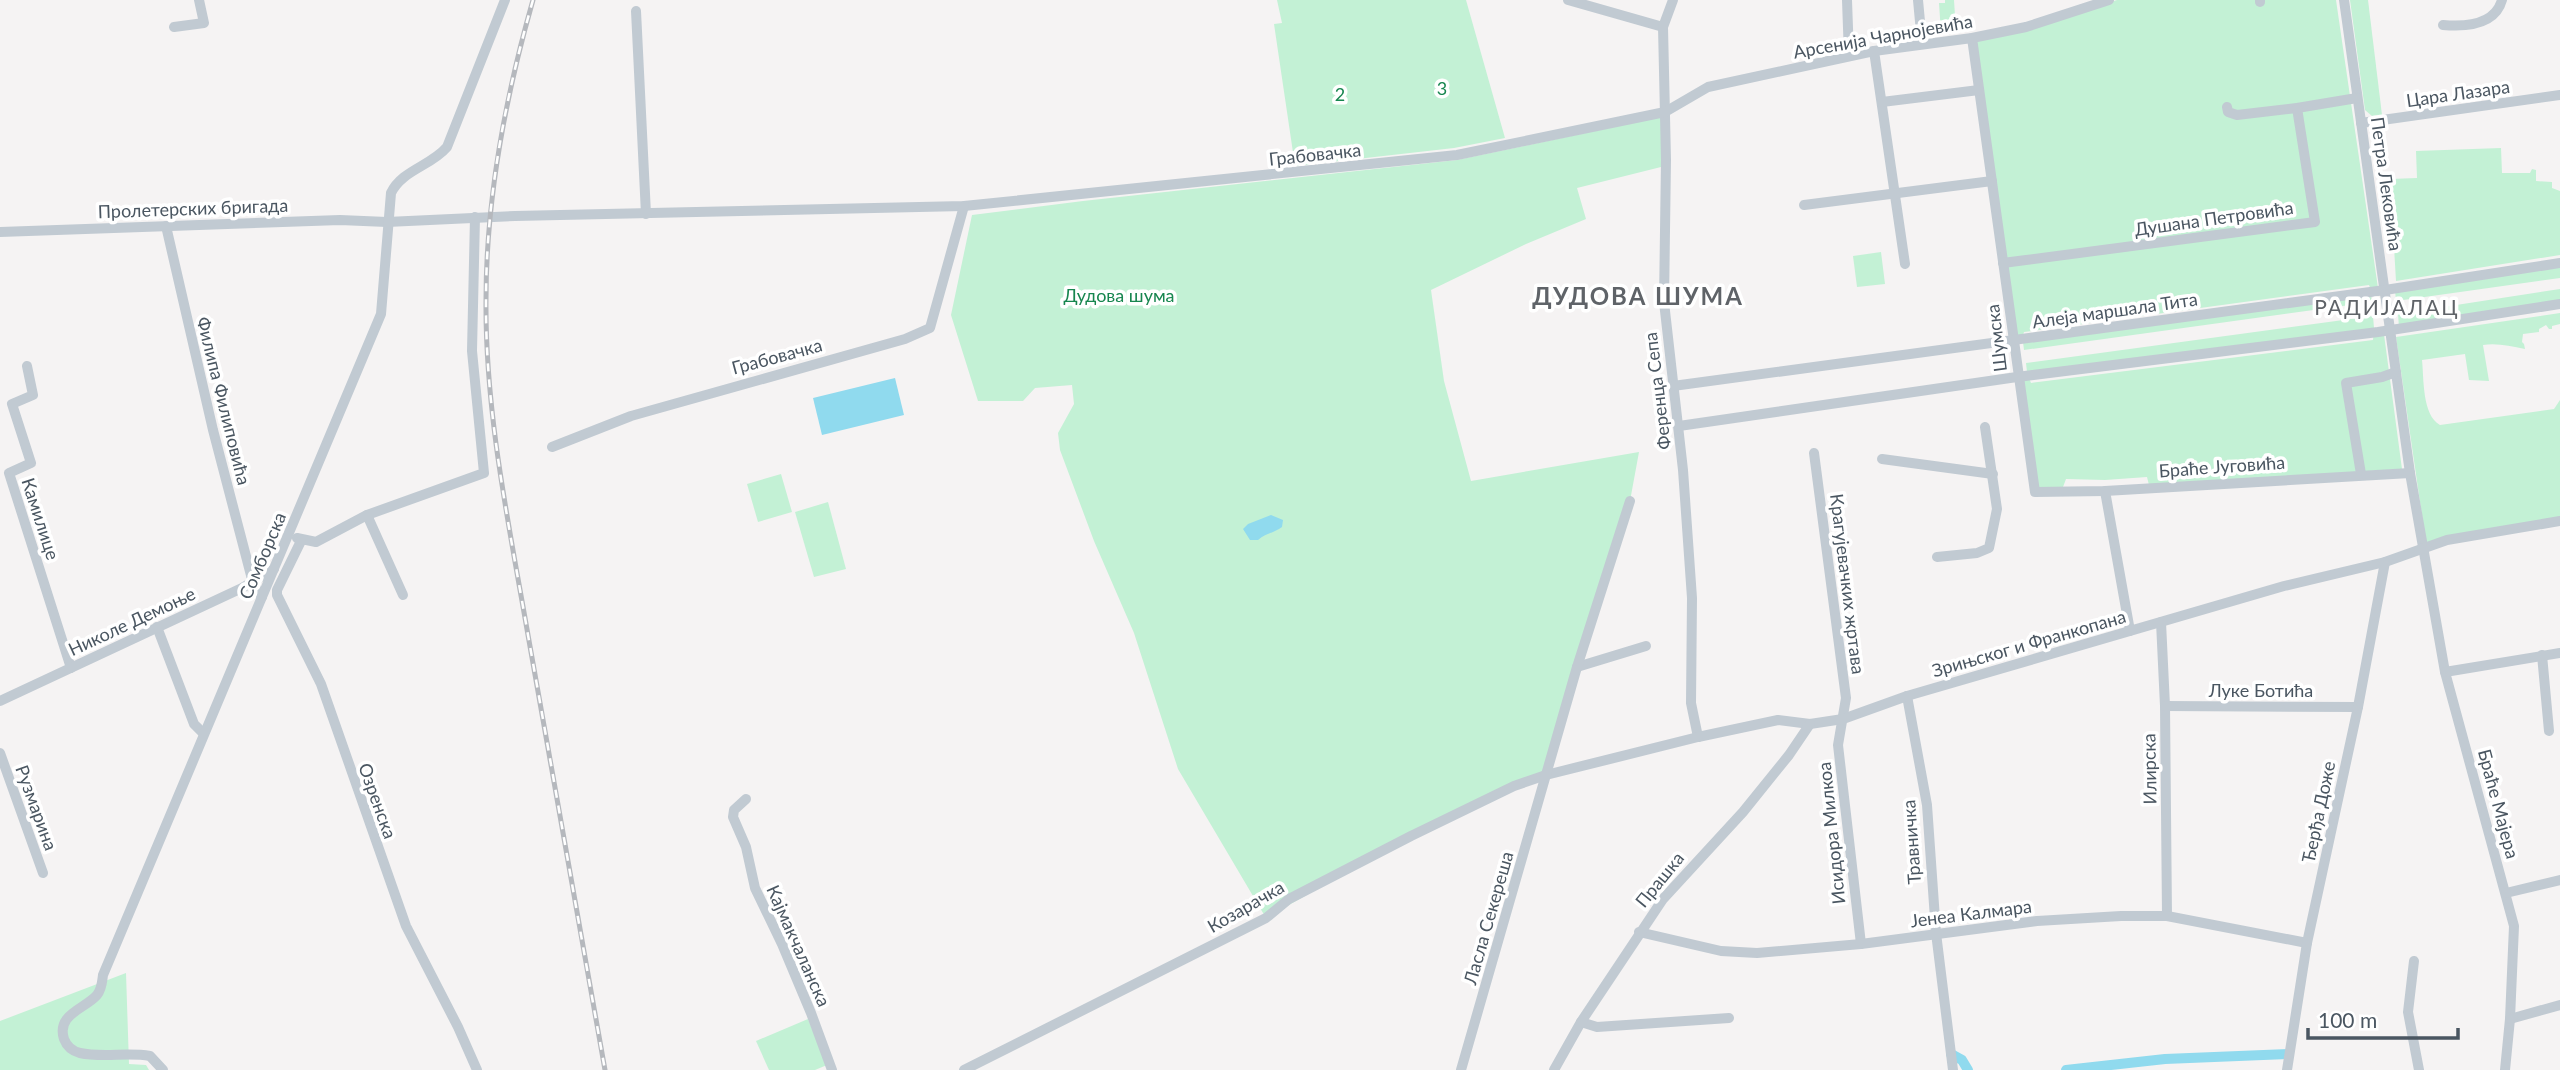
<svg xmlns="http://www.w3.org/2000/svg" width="2560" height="1070" font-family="Lato,sans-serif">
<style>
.green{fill:#c3f1d5}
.water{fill:#90daee}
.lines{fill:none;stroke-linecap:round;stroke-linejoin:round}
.canal{stroke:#90daee;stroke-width:10}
.minor{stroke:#c1cad2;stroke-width:10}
.rail-casing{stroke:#b5b8bd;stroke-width:5}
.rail{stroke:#fff;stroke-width:2.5;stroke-dasharray:8;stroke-linecap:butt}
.labels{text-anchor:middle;stroke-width:7;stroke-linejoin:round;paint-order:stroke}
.street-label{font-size:18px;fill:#4a5661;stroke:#fff}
.park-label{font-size:18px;fill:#17864f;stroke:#fff}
.quarter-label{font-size:21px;letter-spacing:2px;fill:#5f6368;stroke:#fff}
.district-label{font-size:24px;font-weight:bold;letter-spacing:2px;fill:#5f6368;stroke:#fff}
</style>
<rect width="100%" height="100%" fill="#f5f3f3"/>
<g class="green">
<polygon points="1277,0 1466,0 1505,138 1454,148 1295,166 1274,24 1282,23"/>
<polygon points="1945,0 1954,0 1955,16 1952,17 1953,31 1941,33 1939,3 1945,3"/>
<polygon points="2117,0 2336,0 2378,288 2371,290 2369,285 2024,332 2022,338 2017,338 1975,40 2026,29"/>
<polygon points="2350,0 2368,0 2382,115 2372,116 2365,110"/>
<polygon points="1661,117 1665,166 1577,188 1586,219 1526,244 1431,290 1444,381 1471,481 1639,452 1630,501 1546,775 1411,836 1266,918 1178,769 1134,633 1094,541 1060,450 1058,433 1074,404 1072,385 1035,388 1023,401 978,401 951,315 972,215 1083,201 1457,160"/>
<polygon points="2501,148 2502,173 2530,173 2532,169 2536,170 2536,181 2552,182 2552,188 2560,191 2560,255 2396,281 2390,179 2417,178 2416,151"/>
<polygon points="1881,252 1885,284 1857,287 1853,256"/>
<polygon points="2560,267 2560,278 2396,301 2395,290"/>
<polygon points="2560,289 2560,300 2399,327 2398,314"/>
<polygon points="2371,294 2372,302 2024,350 2023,342"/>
<path d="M2560 313V324L2552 326V329H2549L2546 325 2539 329V332L2523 334 2522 342 2524 344 2525 349C2510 346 2497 343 2483 345L2489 381 2469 380 2465 354 2422 360C2424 379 2422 415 2440 425L2554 409 2560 400V517L2426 543 2396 337Z"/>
<polygon points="2373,316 2374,328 2383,327 2402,469 2149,485 2147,477 2105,480 2066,479 2063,487 2037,489 2021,379 2029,378 2031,383 2373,340 2374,329 2027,372 2026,363"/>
<polygon points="781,474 792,512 758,522 747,484"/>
<polygon points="828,502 846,569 814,577 795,512"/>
<polygon points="126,973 129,1064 146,1065 149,1070 0,1070 0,1021"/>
<polygon points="808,1019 827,1065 815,1070 769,1070 756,1041"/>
</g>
<g class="water">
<polygon points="895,378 904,415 822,435 813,398"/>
<path d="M1271 515 1283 520 1282 527C1274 533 1266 533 1258 540H1250L1243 529 1248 524Z"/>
</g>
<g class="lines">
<g class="canal">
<polyline points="1951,1054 1962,1060 1968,1070"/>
<polyline points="2066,1070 2165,1059 2289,1054"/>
</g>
<g class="minor">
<polyline points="1568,0 1663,27"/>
<polyline points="1673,0 1663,27 1666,160 1664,302 1683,470 1692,598 1691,703 1698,737"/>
<polyline points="1847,0 1849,56"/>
<polyline points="1918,0 1922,43"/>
<polyline points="2260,0 2260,2"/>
<polyline points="2344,0 2410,473 2445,672 2514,926 2510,1019 2505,1070"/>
<polyline points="636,11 646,214"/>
<path d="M2443 25C2466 27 2495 25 2502 0"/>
<polyline points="174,27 204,23 199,0"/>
<polyline points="1972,38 2035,492 2105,491 2410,473"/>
<polyline points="1874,51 1905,264"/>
<polyline points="1882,102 1979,90"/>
<polyline points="2227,107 2228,112 2237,115 2297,108 2357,98"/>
<polyline points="2361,123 2560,95"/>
<polyline points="1804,205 1992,181"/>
<polyline points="166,226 213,430 253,583 262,597"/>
<polyline points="0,232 340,220 387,222 515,216 964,206 1457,155 1665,112 1708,87 1874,51 1972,38 2026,27 2109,0"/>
<polyline points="2003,263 2315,222 2297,108"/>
<polyline points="27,366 33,395 12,404 31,463 9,473 71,668"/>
<polyline points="1673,386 2385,290 2560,263"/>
<polyline points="1679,426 2017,377 2378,332 2560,304"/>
<polyline points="552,447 631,416 905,339 930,328 964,206"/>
<polyline points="1814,453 1846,698 1838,745 1861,944"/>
<polyline points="1882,459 1993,474"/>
<polyline points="2361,474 2346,383 2382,377 2396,372"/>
<polyline points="2105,491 2130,631"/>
<polyline points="367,515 403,595"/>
<polyline points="297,538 316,542 367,515 484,473 472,351 475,217"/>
<polyline points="301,541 277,590 277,595 321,684 406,926 458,1027 477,1070"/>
<polyline points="1937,557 1977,553 1989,548 1997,509 1985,427"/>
<polyline points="2161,622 2165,706 2167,916"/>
<polyline points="157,627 194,724 203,733"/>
<polyline points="2542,655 2549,731"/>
<polyline points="1577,667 1646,646"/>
<polyline points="2445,672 2560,653"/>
<polyline points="1907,696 1927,805 1936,933 1953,1070"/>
<polyline points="0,701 242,588 274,569"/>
<polyline points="2165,706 2358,707"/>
<polyline points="0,753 43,873"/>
<polyline points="746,799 734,810 733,817 746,847 755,888 782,944 811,1013 832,1070"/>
<polyline points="2506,893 2560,880"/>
<polyline points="1639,932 1721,951 1757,953 1861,944 2037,921 2121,916 2167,916 2307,943"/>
<polyline points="2414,961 2408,1012 2419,1070"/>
<polyline points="2510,1019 2560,1005"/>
<polyline points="1581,1022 1597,1027 1729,1018"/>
<path d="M163 1070 150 1056C127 1052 102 1058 80 1053 72 1051 67 1047 64 1039 56 1014 85 1009 97 995 102 989 102 982 103 975L381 314 391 193C402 170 431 166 447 147L505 0"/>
<polyline points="964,1070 1266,918 1289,899 1411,836 1514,786 1546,775 1698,737 1778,720 1810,724 1843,719 1907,696 2284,586 2385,562 2447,540 2560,521"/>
<polyline points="1461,1070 1577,667 1630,501"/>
<polyline points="1554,1070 1581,1022 1663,899 1743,812 1789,755 1810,724"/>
<polyline points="2287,1070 2307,943 2358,707 2385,562"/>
</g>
<defs>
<path id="rail" d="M533 0C505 98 486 198 486 300 485 413 509 525 528 635 554 780 579 925 605 1070"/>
</defs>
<use href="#rail" class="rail-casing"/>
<use href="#rail" class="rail"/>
</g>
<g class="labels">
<g class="street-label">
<text transform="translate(1883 37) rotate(-10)" y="6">Арсенија Чарнојевића</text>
<text transform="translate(2458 94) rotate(-8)" y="6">Цара Лазара</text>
<text transform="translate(1315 155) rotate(-6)" y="6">Грабовачка</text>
<text transform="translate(2386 184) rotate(82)" y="6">Петра Лековића</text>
<text transform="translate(193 209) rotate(-2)" y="6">Пролетерских бригада</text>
<text transform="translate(2214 219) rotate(-8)" y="6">Душана Петровића</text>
<text transform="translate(2115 311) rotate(-8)" y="6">Алеја маршала Тита</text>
<text transform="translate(1997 338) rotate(-97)" y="6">Шумска</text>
<text transform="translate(777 357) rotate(-15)" y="6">Грабовачка</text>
<text transform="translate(1658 391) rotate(-97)" y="6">Ференца Сепа</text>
<text transform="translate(223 401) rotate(76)" y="6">Филипа Филиповића</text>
<text transform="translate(2222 467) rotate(-4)" y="6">Браће Југовића</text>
<text transform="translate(40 519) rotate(72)" y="6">Камилице</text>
<text transform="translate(263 556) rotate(-67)" y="6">Сомборска</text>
<text transform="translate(1847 584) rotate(83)" y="6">Крагујевачких жртава</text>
<text transform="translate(132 622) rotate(-25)" y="6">Николе Демоње</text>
<text transform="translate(2029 644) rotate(-16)" y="6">Зрињског и Франкопана</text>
<text x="2261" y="697">Луке Ботића</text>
<text transform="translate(2150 769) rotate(-91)" y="6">Илирска</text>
<text transform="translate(377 801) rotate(70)" y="6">Озренска</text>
<text transform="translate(2498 804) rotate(75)" y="6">Браће Мајера</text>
<text transform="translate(36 808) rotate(70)" y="6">Рузмарина</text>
<text transform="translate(2319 812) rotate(-78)" y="6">Ђерђа Доже</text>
<text transform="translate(1832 833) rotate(-96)" y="6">Исидора Милкоа</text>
<text transform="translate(1912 842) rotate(-94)" y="6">Травничка</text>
<text transform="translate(1660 880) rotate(-51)" y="6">Прашка</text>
<text transform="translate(1246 907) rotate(-30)" y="6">Козарачка</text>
<text transform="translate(1971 914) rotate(-7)" y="6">Јенеа Калмара</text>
<text transform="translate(1489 918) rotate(-74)" y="6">Ласла Секереша</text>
<text transform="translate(798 946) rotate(66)" y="6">Кајмакчаланска</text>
</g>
<g class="park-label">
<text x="1442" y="95">3</text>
<text x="1340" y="101">2</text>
<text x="1119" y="302">Дудова шума</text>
</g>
<g class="quarter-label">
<text x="2387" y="315">РАДИЈАЛАЦ</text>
</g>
<g class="district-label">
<text x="1638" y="305">ДУДОВА ШУМА</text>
</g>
</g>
<path d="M2308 1028v10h150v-10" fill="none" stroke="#4a5661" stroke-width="3.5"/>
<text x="2318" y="1028" font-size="21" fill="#4a5661" stroke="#ffffff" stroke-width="5" paint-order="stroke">100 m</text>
</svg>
